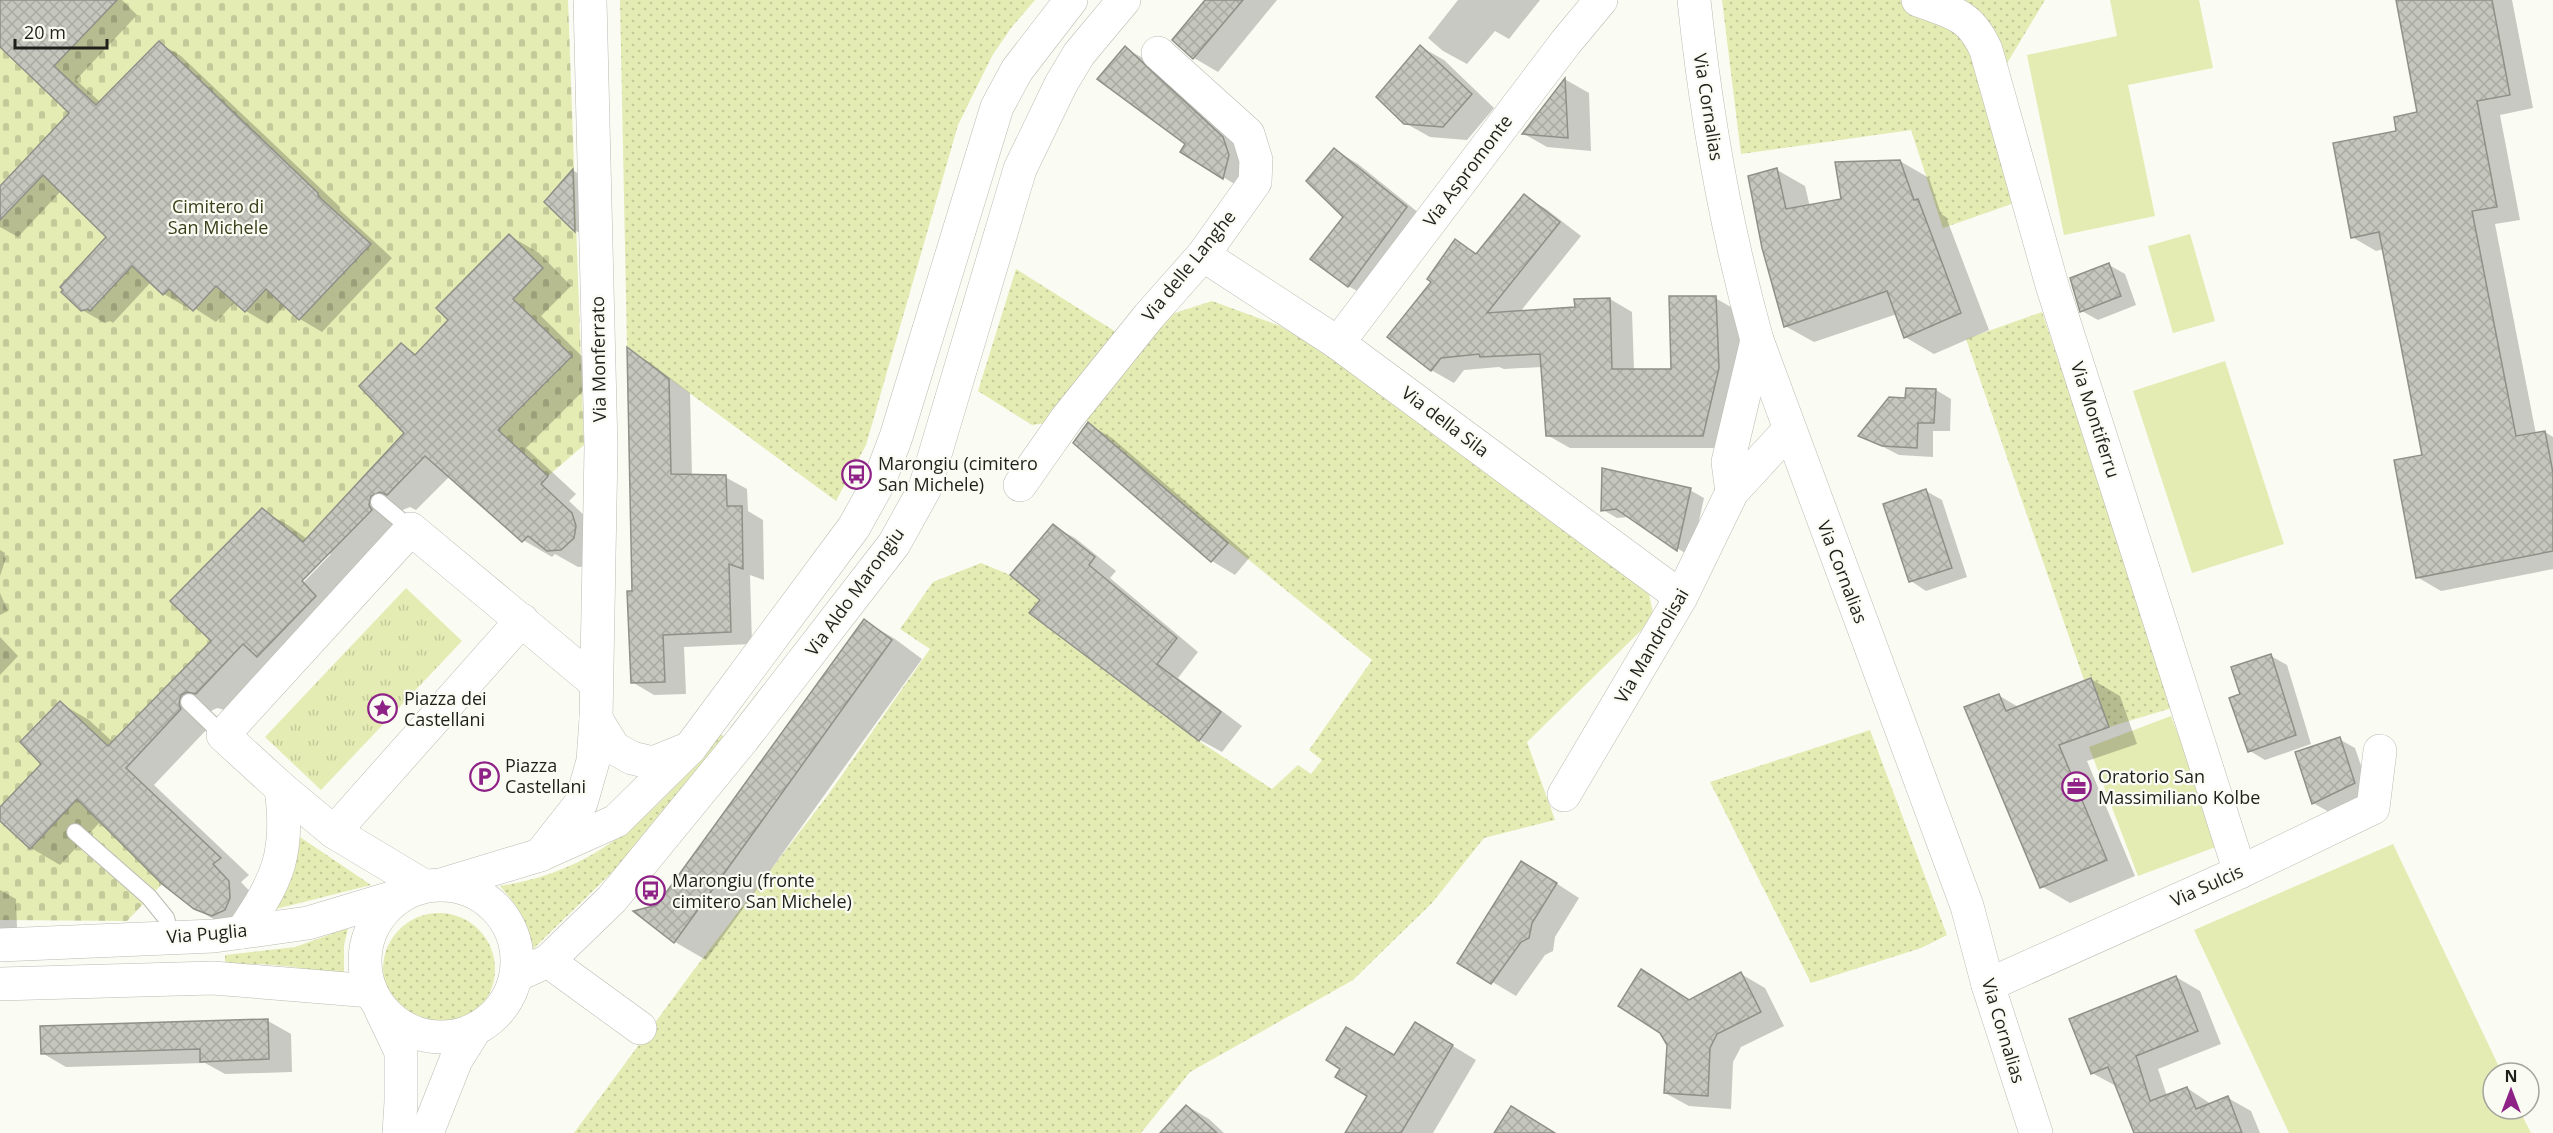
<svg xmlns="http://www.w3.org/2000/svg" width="2553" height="1133" font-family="'Open Sans',sans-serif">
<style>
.grass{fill:url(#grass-dots)}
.cemetery{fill:url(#cemetery-stones)}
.park{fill:url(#park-tufts)}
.garden{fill:#e4ebb3}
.shadow{fill:#0003;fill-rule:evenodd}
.building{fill:url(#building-cross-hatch);stroke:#8f9088;stroke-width:1.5}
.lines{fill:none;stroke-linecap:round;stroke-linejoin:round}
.lane-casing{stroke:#babbb3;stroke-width:18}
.street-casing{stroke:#babbb3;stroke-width:34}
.secondary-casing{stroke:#babbb3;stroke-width:34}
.lane{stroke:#fff;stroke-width:16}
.street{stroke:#fff;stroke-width:33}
.secondary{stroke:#fff;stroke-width:33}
.labels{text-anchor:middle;stroke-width:4.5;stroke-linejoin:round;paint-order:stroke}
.street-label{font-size:18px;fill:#1f201c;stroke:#fafcf3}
.park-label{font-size:18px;fill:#3a3e19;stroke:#fafcf3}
.poi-label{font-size:18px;fill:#1f201c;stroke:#fafcf3;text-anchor:start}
</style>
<defs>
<pattern id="grass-dots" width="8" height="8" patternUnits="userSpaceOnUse" patternTransform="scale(1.5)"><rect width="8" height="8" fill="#e4ebb3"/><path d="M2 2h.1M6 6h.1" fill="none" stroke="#c3c999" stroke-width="1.8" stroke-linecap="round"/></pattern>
<pattern id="cemetery-stones" width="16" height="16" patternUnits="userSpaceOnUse" patternTransform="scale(1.5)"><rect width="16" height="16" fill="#e4ebb3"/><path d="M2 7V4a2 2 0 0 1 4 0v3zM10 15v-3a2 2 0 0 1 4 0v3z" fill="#c3c999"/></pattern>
<pattern id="park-tufts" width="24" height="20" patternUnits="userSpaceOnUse" patternTransform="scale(1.5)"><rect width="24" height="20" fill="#e4ebb3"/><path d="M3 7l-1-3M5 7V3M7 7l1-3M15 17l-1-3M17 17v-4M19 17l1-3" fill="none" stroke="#c3c999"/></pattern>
<pattern id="building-cross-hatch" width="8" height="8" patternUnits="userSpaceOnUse" patternTransform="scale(1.5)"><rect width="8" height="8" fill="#c5c7be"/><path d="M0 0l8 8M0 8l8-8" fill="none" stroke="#a9aba3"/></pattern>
</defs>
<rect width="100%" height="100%" fill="#fafcf3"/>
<g class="grass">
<polygon points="620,0 1035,0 1011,28 992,56 958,125 866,445 836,501 627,347"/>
<polygon points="1722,0 2045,0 2006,65 2020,201 1943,228 1911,130 1741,154"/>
<polygon points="1016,269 1116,332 1212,301 1280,326 1342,364 1625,568 1649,594 1654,618 1527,742 1555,820 1484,838 1432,903 1353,980 1190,1072 1141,1133 574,1133 693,971 828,795 930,649 900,629 933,582 981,563 1010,575 1040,600 1030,614 1199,741 1272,789 1298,765 1311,774 1322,760 1309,750 1372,660 1228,543 1083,418 1032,425 978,391"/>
<polygon points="2042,312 2175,707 2109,727 2091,678 2084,680 1966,339"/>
<polygon points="1870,730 1947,935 1921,948 1811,983 1710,782"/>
<path d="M720 734 729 740 634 851 530 952C530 923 518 907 500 886 601 871 658 810 720 734Z"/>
<polygon points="297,835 371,885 276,909 293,872"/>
<circle cx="439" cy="969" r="56"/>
<polygon points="348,928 344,945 344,981 295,967 260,964 225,965 225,955 295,947"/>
</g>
<polygon class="cemetery" points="0,0 568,0 584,445 548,476 400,344 359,386 404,433 303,542 262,508 171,601 211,641 108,746 60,702 20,742 162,884 127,921 0,920"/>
<polygon class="park" points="406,588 462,641 321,790 265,737"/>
<g class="garden">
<polygon points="2110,0 2199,0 2213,68 2128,85 2155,216 2064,235 2027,55 2117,36"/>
<polygon points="2190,234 2215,321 2173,333 2148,246"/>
<polygon points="2225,361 2284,544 2192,573 2133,391"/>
<polygon points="2171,716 2221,845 2138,876 2089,747"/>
<polygon points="2393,844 2502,1073 2493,1073 2493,1109 2519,1109 2531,1133 2289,1133 2194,930"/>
</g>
<g class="shadow">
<polygon points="0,0 122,0 137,15 76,80 100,102 159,43 181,56 340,207 340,210 392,258 322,332 300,319 285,305 268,324 246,311 235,302 216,322 188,304 186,307 164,294 151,282 113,323 110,321 105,323 82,310 109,237 61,191 18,237 0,227 0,188 71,113 0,45"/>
<polygon points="1206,0 1277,0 1218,72 1194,58 1174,40"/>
<polygon points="1458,0 1540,0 1509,39 1495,31 1467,64 1443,51 1428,38"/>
<polygon points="2397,0 2512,0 2533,108 2500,115 2520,220 2495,224 2536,434 2545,432 2553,437 2553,569 2441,591 2417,577 2424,456 2384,249 2376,251 2352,237 2398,132 2419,113"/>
<polygon points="1421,47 1444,60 1494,108 1467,140 1430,137 1405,123"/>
<polygon points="1125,48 1148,61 1246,152 1246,191 1182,152 1187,143"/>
<polygon points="1566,80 1589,93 1591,151 1547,147 1524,134"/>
<polygon points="1335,150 1358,164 1430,222 1372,299 1348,286 1345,217"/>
<polygon points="1900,161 1929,178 1941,214 1946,217 1989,330 1934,354 1905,337 1897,314 1814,342 1785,326 1777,170 1805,186 1810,207 1843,201"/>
<polygon points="574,171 589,180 590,239 576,231 547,202"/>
<polygon points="1524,196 1546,209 1581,236 1520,312 1576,309 1610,299 1632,312 1634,370 1673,370 1715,298 1738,311 1741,381 1725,448 1570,448 1547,435 1542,367 1504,369 1499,367 1464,370 1454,383 1431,370 1433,282 1455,241 1478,254"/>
<path d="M510 236 539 253 571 286 541 316 600 374 526 448 576 494 569 501 601 531 590 566 578 567 555 554 552 557 523 540 450 476 416 510 410 507 400 511V527L225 710 217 708 211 711 207 717 210 726 154 785 249 875 241 882 257 899 224 925 194 908 101 821 60 865 31 848 0 819V810L43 764 60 703 89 720 114 743 213 641 262 510 291 527 307 539 407 433 401 345 417 355 451 320ZM327 554H331L298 588 296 586Z"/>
<polygon points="2109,265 2125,274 2136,305 2098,320 2082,311"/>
<polygon points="628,350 649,362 690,393 692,476 725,477 747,489 748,511 763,520 764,580 750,575 752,644 684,647 686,694 654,695 632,682 633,592"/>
<polygon points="1936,390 1951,399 1950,431 1933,431 1933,457 1899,455 1860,435 1907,399"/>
<polygon points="1088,424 1112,438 1250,557 1235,575 1212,561"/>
<polygon points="1690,490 1704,498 1691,557 1629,517 1617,518 1603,510"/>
<polygon points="1926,491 1942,500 1967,577 1926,591 1911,581"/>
<polygon points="1053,526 1075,538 1116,571 1110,578 1198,652 1178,678 1242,726 1222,752 1200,740 1032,613 1042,599"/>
<polygon points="0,550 5,553 4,557 6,558 0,576"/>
<polygon points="0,593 8,611 0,615"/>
<polygon points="865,621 895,639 922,659 706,960 675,942 636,912 658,907"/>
<polygon points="0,637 18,656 0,675"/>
<polygon points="2271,656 2287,665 2311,744 2265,760 2250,751 2242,695"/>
<polygon points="2091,679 2120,696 2137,744 2087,761 2135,876 2070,903 2041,886 1998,695 2020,708"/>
<polygon points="2339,739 2355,748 2370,792 2329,812 2313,803"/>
<polygon points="1545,876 1579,898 1555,937 1553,951 1545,955 1516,996 1459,962"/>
<polygon points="0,890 16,899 17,928 0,929"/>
<polygon points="1741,974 1765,988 1784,1026 1741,1047 1733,1062 1731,1109 1689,1106 1665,1093 1669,1045 1690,1001"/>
<polygon points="2176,977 2200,991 2221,1044 2158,1069 2167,1096 2187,1088 2211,1104 2228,1098 2251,1111 2260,1133 2135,1133 2116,1086 2092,1073"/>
<polygon points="268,1021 291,1034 292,1072 225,1074 205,1063 66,1067 42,1053"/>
<polygon points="1438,1037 1476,1060 1433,1133 1351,1133"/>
<polygon points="1187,1106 1209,1119 1224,1133 1162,1133"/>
</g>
<g class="building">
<polygon points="0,0 117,0 54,66 96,105 159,41 318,193 318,196 371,244 299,320 266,289 245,312 216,286 193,311 169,289 163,295 132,266 90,311 88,309 81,311 61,292 63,290 60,287 106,237 43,175 0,220 0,186 69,113 0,47"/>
<polygon points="1205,0 1243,0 1193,59 1172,40"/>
<polygon points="2396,0 2492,0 2510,95 2477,101 2497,207 2472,211 2516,436 2545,431 2553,473 2553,551 2416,578 2394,460 2422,455 2379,232 2351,238 2333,143 2396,131 2394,117 2417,112"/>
<polygon points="1420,45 1472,94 1443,127 1404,124 1376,97"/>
<polygon points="1125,46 1223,137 1229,155 1223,179 1180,152 1185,144 1097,79"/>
<polygon points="1565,78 1568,138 1522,134"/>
<polygon points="1334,148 1407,207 1348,287 1310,259 1343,217 1306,181"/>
<polygon points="1900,160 1914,200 1918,199 1961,313 1904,338 1887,291 1784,327 1762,248 1748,176 1777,168 1786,209 1841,199 1835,162"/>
<polygon points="573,169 575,232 544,202"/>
<polygon points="1524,194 1560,222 1487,313 1575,307 1574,299 1610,298 1612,369 1671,369 1669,296 1716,296 1719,368 1703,436 1546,436 1540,354 1480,357 1479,354 1441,358 1431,371 1387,337 1431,282 1427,279 1455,239 1476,254"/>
<polygon points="509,234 543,268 513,299 572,356 498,430 548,476 541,484 572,513 576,526 574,538 561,550 547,551 528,536 522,542 425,456 387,495 380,492 371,496 369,505 372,510 302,581 316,596 257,657 243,644 196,694 187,692 181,695 179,704 181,709 126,768 221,858 213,864 229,881 230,898 225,910 212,916 194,909 162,884 77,799 30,849 0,821 0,807 41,764 20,742 60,701 108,746 211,641 170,601 262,508 303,542 404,433 359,386 401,343 415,355 448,320 436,308"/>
<polygon points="2109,263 2121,296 2080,312 2070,278"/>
<polygon points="627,347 669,379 671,474 726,475 727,506 742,506 743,569 729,564 731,632 663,635 665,682 631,683 627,591 632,591"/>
<polygon points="1906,388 1936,389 1934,423 1918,423 1917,448 1882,446 1858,436 1889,397 1905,398"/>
<polygon points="1088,422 1228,543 1211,562 1073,443"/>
<polygon points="1602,468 1691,488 1677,551 1616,509 1601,511"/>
<polygon points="1926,489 1952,568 1909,582 1883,504"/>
<polygon points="1053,524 1095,557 1089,565 1177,638 1157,664 1221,712 1199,741 1029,613 1040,600 1010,575"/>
<polygon points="864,619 892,640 674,943 633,911 657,905"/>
<polygon points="2271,654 2296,735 2248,752 2229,698 2240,694 2231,667"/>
<polygon points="2091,678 2109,727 2059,745 2107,860 2040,888 1964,707 1999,694 2006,711"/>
<polygon points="2340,737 2355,783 2312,804 2295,752"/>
<polygon points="1521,861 1557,883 1532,923 1529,938 1521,942 1491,984 1457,963"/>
<polygon points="1641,969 1689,1000 1741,972 1761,1012 1717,1034 1710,1048 1708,1096 1664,1093 1667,1045 1660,1033 1618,1006"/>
<polygon points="2176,976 2198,1031 2136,1056 2150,1101 2187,1087 2196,1109 2228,1096 2242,1133 2134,1133 2108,1067 2091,1074 2069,1019"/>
<polygon points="268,1019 269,1059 200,1062 200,1049 41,1054 40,1026"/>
<polygon points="1415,1022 1453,1045 1401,1133 1345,1133 1367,1096 1335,1077 1340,1069 1326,1060 1346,1027 1394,1055"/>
<polygon points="1186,1105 1217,1133 1160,1133"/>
<polygon points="1511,1106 1555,1133 1494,1133"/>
</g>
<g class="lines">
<defs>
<g id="lane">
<polyline points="379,502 411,529"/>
<polyline points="189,702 223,735"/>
<polyline points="75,832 149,897 166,918 172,938"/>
</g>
<g id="street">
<path d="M1694 0C1706 115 1726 229 1757 340L1967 906 1988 985 2036 1133"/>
<path d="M1918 0C1953 13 1970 14 1986 50L2052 285 2240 872"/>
<polyline points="1203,255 1338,343 1681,597"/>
<polyline points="1338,343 1566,42 1601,0"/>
<polyline points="1020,485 1067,418 1149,316 1203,255 1255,182 1256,160 1248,134 1158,53"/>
<polyline points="1732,492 1728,462 1757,340"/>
<polyline points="596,719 614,748 632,758 653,763 690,748"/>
<polyline points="1564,795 1681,597 1732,492 1789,430"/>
<polyline points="334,832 522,620"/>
<polyline points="540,855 581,803 593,761 596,719 601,448 590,0"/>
<polyline points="424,886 334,832 281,788 223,735 411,529 596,683"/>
<path d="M242 932C278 879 290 854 281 788"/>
<polyline points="548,961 640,1028"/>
<polyline points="1988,985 2240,872 2373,808 2380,751"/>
</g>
<g id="secondary">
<polyline points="444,884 540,855 616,821 690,748 854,527 879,482 896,437 997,107 1017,70 1071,0"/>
<circle cx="441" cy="961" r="76"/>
<polyline points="0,945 214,936 308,923 401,895"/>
<polyline points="517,975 548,961 612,899 743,739 894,544 925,488 1020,169 1061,84 1079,54 1124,0"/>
<polyline points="0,984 213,978 371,991"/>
<polyline points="381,1010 401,1052 401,1102 399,1133"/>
<polyline points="427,1133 456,1060 474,1031"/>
</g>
</defs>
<use href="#lane" class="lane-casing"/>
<use href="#street" class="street-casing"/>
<use href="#secondary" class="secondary-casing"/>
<use href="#lane" class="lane"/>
<use href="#street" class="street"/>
<use href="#secondary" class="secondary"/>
</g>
<defs>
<symbol id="bus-ring" viewBox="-11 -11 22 22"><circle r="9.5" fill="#fafcf3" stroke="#8e2286" stroke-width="1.5"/><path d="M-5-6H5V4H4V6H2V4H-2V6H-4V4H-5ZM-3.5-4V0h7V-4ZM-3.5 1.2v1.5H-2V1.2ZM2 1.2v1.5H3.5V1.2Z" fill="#8e2286"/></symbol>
<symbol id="sight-ring" viewBox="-11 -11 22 22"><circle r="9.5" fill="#fafcf3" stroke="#8e2286" stroke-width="1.5"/><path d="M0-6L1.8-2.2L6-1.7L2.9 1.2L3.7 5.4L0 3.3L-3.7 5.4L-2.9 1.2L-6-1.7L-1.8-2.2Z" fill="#8e2286"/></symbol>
<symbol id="parking-ring" viewBox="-11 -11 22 22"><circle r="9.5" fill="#fafcf3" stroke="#8e2286" stroke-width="1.5"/><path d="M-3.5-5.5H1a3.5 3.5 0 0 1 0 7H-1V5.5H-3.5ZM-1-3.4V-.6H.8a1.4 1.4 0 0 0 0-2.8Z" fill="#8e2286"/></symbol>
<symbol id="office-ring" viewBox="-11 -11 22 22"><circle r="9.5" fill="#fafcf3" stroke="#8e2286" stroke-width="1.5"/><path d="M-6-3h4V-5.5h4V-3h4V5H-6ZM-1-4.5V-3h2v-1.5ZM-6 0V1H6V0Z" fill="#8e2286"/></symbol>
</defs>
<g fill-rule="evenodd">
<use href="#bus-ring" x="840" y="458" width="33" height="33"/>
<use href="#sight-ring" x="366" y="692" width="33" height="33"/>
<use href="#parking-ring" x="468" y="760" width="33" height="33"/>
<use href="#office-ring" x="2060" y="770" width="33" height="33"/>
<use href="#bus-ring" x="634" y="874" width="33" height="33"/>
</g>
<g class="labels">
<g class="street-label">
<text transform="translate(1708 107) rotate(81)" y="6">Via Cornalias</text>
<text transform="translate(1468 171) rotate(-53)" y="6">Via Aspromonte</text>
<text transform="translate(1189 266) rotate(-51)" y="6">Via delle Langhe</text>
<text transform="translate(599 359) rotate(-91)" y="6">Via Monferrato</text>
<text transform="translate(2095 420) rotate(72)" y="6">Via Montiferru</text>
<text transform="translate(1445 422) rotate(37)" y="6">Via della Sila</text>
<text transform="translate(1842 572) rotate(69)" y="6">Via Cornalias</text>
<text transform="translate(855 592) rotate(-54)" y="6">Via Aldo Marongiu</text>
<text transform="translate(1652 646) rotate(-60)" y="6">Via Mandrolisai</text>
<text transform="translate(2207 886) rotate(-24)" y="6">Via Sulcis</text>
<text transform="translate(207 934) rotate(-5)" y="6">Via Puglia</text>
<text transform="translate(2003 1031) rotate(73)" y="6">Via Cornalias</text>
</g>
<g class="park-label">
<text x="218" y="213">Cimitero di<tspan x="218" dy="21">San Michele</tspan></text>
</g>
<g class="poi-label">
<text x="878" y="470">Marongiu (cimitero<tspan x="878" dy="21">San Michele)</tspan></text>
<text x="404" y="705">Piazza dei<tspan x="404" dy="21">Castellani</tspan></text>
<text x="505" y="772">Piazza<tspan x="505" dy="21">Castellani</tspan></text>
<text x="2098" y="783">Oratorio San<tspan x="2098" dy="21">Massimiliano Kolbe</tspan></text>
<text x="672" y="887">Marongiu (fronte<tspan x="672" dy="21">cimitero San Michele)</tspan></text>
</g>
</g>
<g transform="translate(2511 1091)"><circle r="28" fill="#fafcf3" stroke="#a2a49d" stroke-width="1.5"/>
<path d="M0-4.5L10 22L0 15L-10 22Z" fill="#8e2286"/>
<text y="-9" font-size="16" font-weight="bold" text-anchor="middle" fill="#1f201c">N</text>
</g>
<path d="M15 39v9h92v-9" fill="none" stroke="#1f201c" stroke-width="3"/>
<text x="24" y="39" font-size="18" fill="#1f201c" stroke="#fafcf3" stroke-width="4.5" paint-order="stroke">20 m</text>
</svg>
